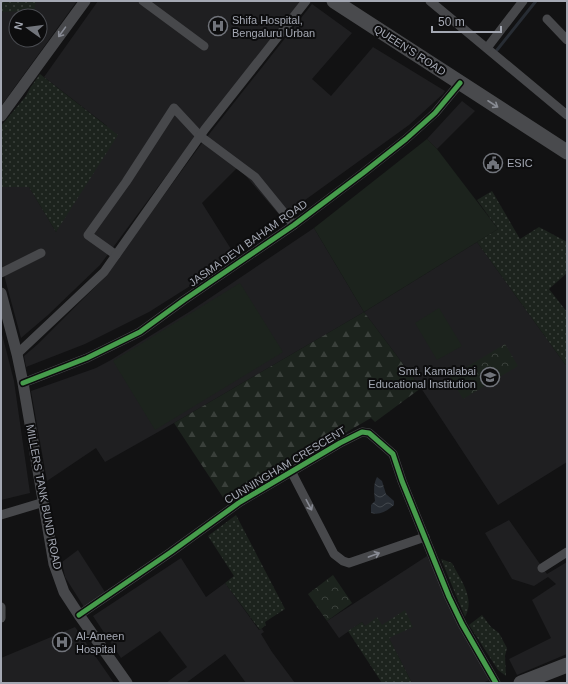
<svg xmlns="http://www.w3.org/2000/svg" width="568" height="684" font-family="Arial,sans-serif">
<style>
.built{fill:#1f1f21;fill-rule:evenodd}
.grass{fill:url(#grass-dots)}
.forest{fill:url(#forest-firs)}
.park{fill:url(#park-crowns)}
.pitch{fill:#1c231d}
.water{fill:url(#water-waves)}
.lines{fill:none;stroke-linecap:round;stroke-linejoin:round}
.stream{stroke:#272c33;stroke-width:3}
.minor{stroke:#47484b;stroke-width:9}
.tertiary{stroke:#47484b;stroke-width:11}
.primary{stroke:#494a4d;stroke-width:15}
.cycleway-casing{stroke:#0d0d0e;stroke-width:8}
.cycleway{stroke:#469c4c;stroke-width:5}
.oneway{stroke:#888b94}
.oneway2{stroke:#898c94}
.labels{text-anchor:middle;stroke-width:4;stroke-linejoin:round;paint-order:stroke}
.poi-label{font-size:11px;fill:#a4a8b3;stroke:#0d0d0e;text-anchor:start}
.street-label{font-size:11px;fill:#a4a8b3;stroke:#0d0d0e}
</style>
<defs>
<pattern id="grass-dots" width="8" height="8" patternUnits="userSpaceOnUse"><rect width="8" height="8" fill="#1c231d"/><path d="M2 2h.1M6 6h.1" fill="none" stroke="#3a403b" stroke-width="1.8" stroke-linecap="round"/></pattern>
<pattern id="forest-firs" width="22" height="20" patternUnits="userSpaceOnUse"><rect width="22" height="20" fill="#1c231d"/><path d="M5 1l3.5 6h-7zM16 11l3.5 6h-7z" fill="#3a403b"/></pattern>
<pattern id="park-crowns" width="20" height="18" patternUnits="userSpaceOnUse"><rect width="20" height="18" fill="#1c231d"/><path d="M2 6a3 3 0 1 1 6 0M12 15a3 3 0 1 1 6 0" fill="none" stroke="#3a403b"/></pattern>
<pattern id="water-waves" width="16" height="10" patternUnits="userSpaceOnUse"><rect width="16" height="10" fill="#272c33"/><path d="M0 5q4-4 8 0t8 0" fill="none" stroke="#43484e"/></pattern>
</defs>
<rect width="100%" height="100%" fill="#121213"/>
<g class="built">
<path d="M1 1H77L1 106ZM16 16H40V40H16Z"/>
<polygon points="98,1 297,1 301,3 198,133 100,265 48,315 21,338 1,264 1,187 29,187 56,232 107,126 44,77"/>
<polygon points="312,4 352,33 312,79 331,96 373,47 445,91 443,94 409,125 294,208 282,218 238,167 202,203 236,257 149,312 85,344 26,367 24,356 38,344 102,280 199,147"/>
<polygon points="462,101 475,111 437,149 427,139"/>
<polygon points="314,228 364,312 477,242 567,367 567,462 498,505 421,388 364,312 174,423 105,462 96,448 47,481 31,391 96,368 111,360 189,312"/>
<polygon points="1,330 14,381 30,493 1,500"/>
<polygon points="509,520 547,574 567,562 567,654 517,675 509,659 551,638 532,600 556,584 548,577 534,586 512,579 485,533"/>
<polygon points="78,550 105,592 84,607 65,577 62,562"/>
<polygon points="427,556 489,680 483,683 412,683 382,625 365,626 362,622 339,638 327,621"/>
<polygon points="181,558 206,597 225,583 259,630 262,629 264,632 261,634 272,652 295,683 246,683 225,654 186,683 166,683 187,667 160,631 121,658 93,616"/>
<polygon points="75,627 114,683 1,683 1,658"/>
</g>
<g class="grass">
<polygon points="1,1 36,1 34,11 1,12"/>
<polygon points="40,74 118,135 56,232 29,187 1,187 1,126 26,96 30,88"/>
<polygon points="492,191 520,239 539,227 567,242 567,273 549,289 567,312 567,367 477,242 498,229 477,200"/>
<polygon points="236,515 285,609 265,622 266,625 260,630 225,583 234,576 208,536"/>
<path d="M441 559 452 563C460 579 476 599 465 617Z"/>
<polygon points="405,610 413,627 389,638 412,683 382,683 348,631 362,622 365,626 377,617 382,625"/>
<polygon points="482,615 491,627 499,633 507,648 505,656 506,676 498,670 469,625"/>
</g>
<polygon class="forest" points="364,312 421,388 375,422 371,418 226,502 174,423"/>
<g class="park">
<polygon points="505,344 518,366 463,399 450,377"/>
<polygon points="333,575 352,603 327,621 308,594"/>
</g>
<g class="pitch">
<polygon points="427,139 437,149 498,229 364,312 314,228"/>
<polygon points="240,283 283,352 155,430 113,361"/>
<polygon points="439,308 462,346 437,360 415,323"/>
</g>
<path class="water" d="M377 477 382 481 386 494 394 501V505C388 510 380 516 371 513V505L375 501C374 492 373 485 377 477Z"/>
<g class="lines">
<polyline class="stream" points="497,50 536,1"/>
<g class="minor">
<polyline points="143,1 204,46"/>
<polyline points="430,1 567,115"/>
<polyline points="547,19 567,40"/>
<polyline points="487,48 523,1"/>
<polyline points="116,255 88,235 126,182 174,108 200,136 255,177 294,225"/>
<polyline points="1,273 41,253"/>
<polyline points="17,354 104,272 205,129 306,1"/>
<polyline points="23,383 87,358 140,332 184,300 294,225 363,173 406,139 435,113 460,83"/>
<polyline points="291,471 334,554 343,561 349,563 425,537"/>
<polyline points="1,515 44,502"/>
<polyline points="542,568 567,552"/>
<polyline points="1,607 1,618"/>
<polyline points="79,615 171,552 240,502 340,443 362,432 369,433 393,454 402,481 449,597 462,624 496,683"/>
</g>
<g class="tertiary">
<polyline points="1,116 85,1"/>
<polyline points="1,293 17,354 23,383 54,564 64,592 79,615 127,683"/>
</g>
<g class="primary">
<polyline points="334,1 567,152"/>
<polyline points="521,683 567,665"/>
</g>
<defs>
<g id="cycleway">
<polyline points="23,383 87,358 140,332 184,300 294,225 363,173 406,139 435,113 460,83"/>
<polyline points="79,615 171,552 240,502 340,443 362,432 369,433 393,454 402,481 449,597 462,624 496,683"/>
</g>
</defs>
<use href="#cycleway" class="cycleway-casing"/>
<use href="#cycleway" class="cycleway"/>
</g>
<defs><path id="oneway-shaft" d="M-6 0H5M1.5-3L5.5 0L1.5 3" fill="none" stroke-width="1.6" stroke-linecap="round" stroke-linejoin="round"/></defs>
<g class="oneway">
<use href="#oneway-shaft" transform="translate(62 32) rotate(126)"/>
<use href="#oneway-shaft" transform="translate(309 505) rotate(62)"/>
<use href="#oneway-shaft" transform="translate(374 555) rotate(-20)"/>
</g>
<use class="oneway2" href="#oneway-shaft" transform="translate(493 104) rotate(33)"/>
<defs>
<symbol id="hospital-ring" viewBox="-11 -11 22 22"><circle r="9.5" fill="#0d0d0e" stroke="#71747b" stroke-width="1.5"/><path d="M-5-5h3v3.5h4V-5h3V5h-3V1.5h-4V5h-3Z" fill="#71747b"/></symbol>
<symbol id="civic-ring" viewBox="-11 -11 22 22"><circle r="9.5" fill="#0d0d0e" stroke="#71747b" stroke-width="1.5"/><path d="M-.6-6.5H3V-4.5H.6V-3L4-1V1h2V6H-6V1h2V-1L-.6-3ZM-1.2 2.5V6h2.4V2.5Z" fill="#71747b"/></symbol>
<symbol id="school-ring" viewBox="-11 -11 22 22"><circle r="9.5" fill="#0d0d0e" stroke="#71747b" stroke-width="1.5"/><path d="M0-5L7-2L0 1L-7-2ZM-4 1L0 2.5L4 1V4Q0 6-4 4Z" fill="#71747b"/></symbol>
</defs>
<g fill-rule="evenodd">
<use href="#hospital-ring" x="207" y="15" width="22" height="22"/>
<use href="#civic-ring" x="482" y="152" width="22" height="22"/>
<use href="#school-ring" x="479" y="366" width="22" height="22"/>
<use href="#hospital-ring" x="51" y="631" width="22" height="22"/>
</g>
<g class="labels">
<g class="poi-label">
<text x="232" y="24">Shifa Hospital,<tspan x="232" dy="13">Bengaluru Urban</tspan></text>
<text x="507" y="167">ESIC</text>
<text x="476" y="375" text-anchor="end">Smt. Kamalabai<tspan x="476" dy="13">Educational Institution</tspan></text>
<text x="76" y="640">Al-Ameen<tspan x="76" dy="13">Hospital</tspan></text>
</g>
<g class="street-label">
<text transform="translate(410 50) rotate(33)" y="4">QUEEN'S ROAD</text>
<text transform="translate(248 243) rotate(-35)" y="4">JASMA DEVI BAHAM ROAD</text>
<text transform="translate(285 465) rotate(-31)" y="4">CUNNINGHAM CRESCENT</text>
<text transform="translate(44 497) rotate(79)" y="4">MILLERS TANK BUND ROAD</text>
</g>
</g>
<rect width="568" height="684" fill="none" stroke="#a4a8b3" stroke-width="4"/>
<g transform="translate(28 28) rotate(284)"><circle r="19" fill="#0d0d0e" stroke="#494b50"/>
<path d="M0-3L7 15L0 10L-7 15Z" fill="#71747b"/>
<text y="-6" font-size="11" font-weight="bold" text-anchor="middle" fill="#a4a8b3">N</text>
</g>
<path d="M432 26v6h69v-6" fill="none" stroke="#a4a8b3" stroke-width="2"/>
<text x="438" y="26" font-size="12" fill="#a4a8b3" stroke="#0d0d0e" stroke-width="3" paint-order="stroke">50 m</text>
</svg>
